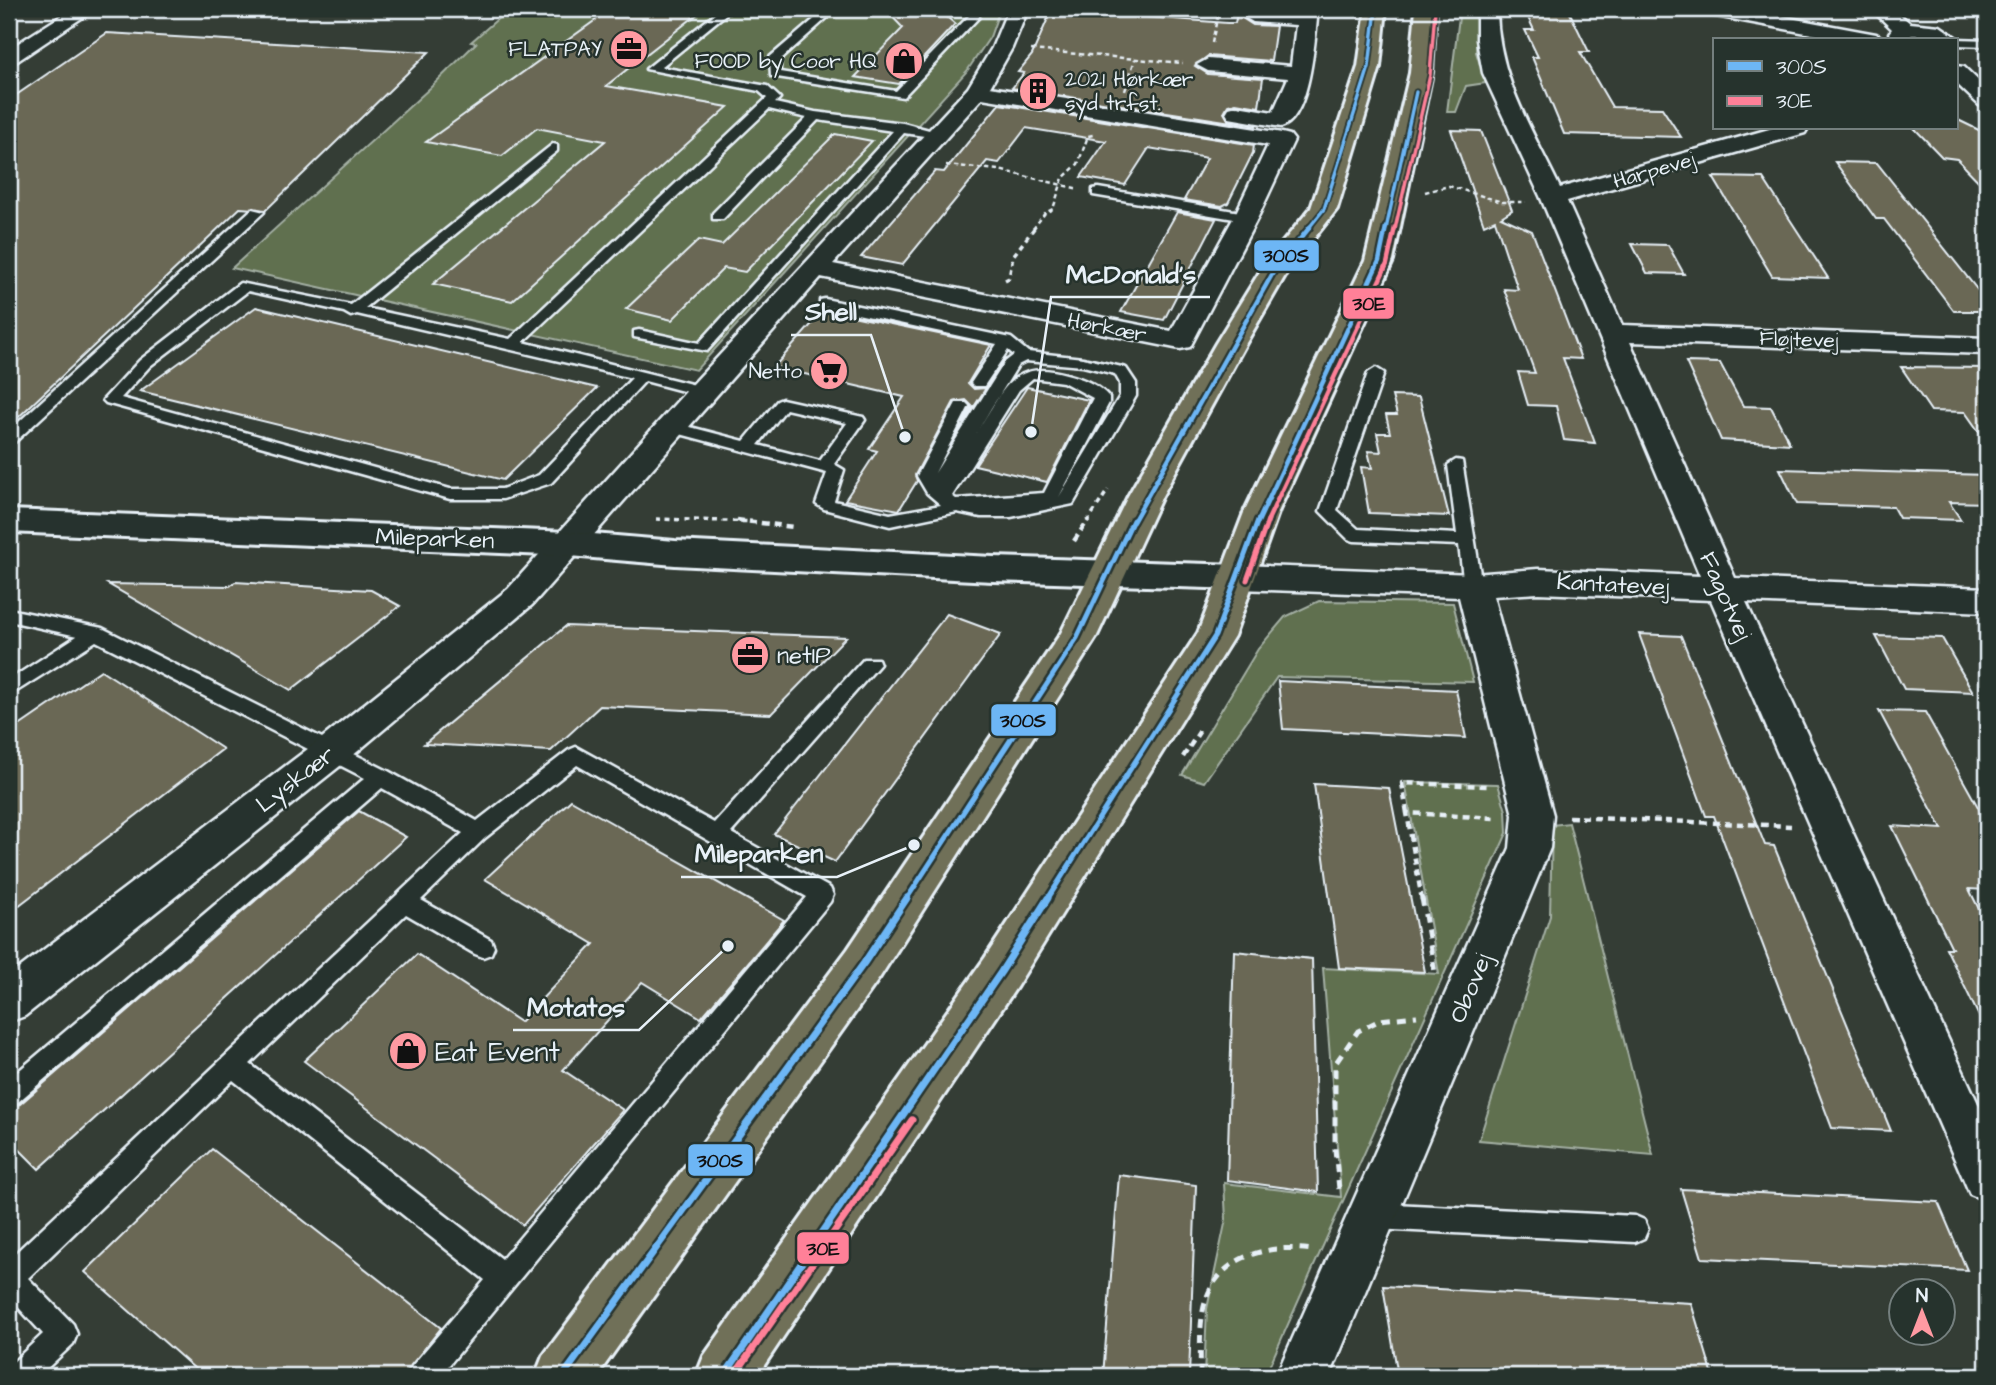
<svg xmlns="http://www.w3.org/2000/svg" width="1996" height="1385" font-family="'Architects Daughter',sans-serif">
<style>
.green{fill:#616f50;stroke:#a4b0a4;stroke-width:2}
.building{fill:#6b6754;stroke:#e8f1f8;stroke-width:2}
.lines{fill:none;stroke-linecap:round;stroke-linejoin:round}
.service-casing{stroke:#e8f1f8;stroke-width:5}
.minor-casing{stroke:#e8f1f8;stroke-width:5}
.tertiary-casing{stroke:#e8f1f8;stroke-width:6}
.primary-casing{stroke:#e8f1f8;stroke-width:6}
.path-far3{stroke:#e8f1f8;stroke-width:2.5;stroke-dasharray:4.5 3.5;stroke-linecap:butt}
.path-far2{stroke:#e8f1f8;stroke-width:3.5;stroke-dasharray:5 4.5;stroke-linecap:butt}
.path-far1{stroke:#e8f1f8;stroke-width:4.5;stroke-dasharray:7 5;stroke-linecap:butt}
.path{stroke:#e8f1f8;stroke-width:5;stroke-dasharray:9 7;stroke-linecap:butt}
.service{fill:#26332d;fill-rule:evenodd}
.minor{fill:#26332d;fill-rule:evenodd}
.tertiary{fill:#26332d;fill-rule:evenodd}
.primary{fill:#706f59;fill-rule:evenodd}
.bus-1-far3-casing{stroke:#26332d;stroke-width:7}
.bus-1-far2-casing{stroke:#26332d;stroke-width:9}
.bus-1-far1-casing{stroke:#26332d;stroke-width:10}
.bus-1-casing{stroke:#26332d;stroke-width:12}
.bus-2-far3-casing{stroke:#26332d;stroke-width:7}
.bus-2-far2-casing{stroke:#26332d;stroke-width:9}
.bus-2-far1-casing{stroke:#26332d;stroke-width:10}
.bus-2-casing{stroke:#26332d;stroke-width:12}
.bus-1-far3{stroke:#6db6f5;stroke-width:3.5}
.bus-1-far2{stroke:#6db6f5;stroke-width:4.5}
.bus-1-far1{stroke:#6db6f5;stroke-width:5}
.bus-1{stroke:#6db6f5;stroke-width:7}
.bus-2-far3{stroke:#ff8098;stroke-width:3.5}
.bus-2-far2{stroke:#ff8098;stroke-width:4.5}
.bus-2-far1{stroke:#ff8098;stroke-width:5}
.bus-2{stroke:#ff8098;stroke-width:7}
.labels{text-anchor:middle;stroke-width:5;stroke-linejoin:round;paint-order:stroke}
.far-poi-label{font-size:21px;fill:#e8f1f8;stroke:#26332d;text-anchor:end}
.far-street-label{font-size:21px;fill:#e8f1f8;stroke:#26332d}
.street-label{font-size:24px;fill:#e8f1f8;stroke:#26332d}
.poi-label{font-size:24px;fill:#e8f1f8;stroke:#26332d;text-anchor:start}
.near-poi-label{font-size:28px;fill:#e8f1f8;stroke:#26332d;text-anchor:start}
.leader{fill:none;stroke:#e8f1f8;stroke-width:2.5}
.callout-dot{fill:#e8f1f8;stroke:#26332d;stroke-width:2.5}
.callout-label{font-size:26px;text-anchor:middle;font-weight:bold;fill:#e8f1f8;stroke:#26332d;stroke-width:5;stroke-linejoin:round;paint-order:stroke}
.line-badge{stroke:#26332d;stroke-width:2.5}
.pale-badge-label{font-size:19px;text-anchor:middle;font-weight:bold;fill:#111}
</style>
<rect width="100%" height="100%" fill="#343d35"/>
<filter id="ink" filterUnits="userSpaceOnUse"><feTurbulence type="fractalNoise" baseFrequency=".0143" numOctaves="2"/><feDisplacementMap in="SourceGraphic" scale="14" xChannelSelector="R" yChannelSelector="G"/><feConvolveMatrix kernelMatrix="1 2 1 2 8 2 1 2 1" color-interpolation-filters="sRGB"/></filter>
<g filter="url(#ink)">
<g class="green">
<polygon points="509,9 1000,9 990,37 967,71 696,370 232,268 430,88 476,43 471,42"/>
<polygon points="1460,9 1476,9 1476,52 1486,83 1466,86 1456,112 1447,112"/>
<polygon points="1319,601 1453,603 1473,682 1277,677 1204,782 1182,775 1258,649 1285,617"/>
<polygon points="1405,782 1498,784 1506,811 1507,833 1265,1376 1204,1376 1207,1309 1226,1219 1224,1183 1341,1197 1323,968 1439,974"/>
<polygon points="1569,823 1653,1155 1479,1140 1550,916 1552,825"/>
</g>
<g class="building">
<polygon points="611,9 704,9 606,86 728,107 512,301 433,284 605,141 537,128 502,156 426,142"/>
<polygon points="885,9 938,9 955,24 899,84 855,77 903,28"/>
<polygon points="1052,9 1149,14 1148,17 1227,23 1235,23 1238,9 1250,9 1242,14 1242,18 1253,25 1276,26 1271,61 1208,56 1195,66 1208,74 1263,78 1259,107 1236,103 1228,105 1224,112 1229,121 1257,126 1012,88 1024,73 1018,72 1032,55"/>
<polygon points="1524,9 1568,9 1589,52 1580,52 1612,107 1662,108 1681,137 1564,134 1532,57 1538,57 1525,30 1534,30"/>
<polygon points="107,33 429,52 266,210 240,208 9,426 9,100"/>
<polygon points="999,104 1254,145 1253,153 1228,203 1222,206 1184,200 1207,158 1149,148 1125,185 1081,177 1106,141 1026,128 999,163 987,161 902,265 861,257 935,171 944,172"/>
<polygon points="1956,119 1987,134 1987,190 1957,159 1942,157 1914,128 1956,128"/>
<polygon points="1451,130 1481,131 1512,210 1501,217 1532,231 1581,359 1563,358 1595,443 1564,440 1556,406 1528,405 1518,372 1535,373 1504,289 1518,290 1495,220 1484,225"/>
<polygon points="835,134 872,141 745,272 724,268 672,320 626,309 699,240 722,245"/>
<polygon points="1835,162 1877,163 1987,302 1987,311 1954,311 1884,219 1876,219"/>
<polygon points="1713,177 1763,178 1828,278 1772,276"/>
<polygon points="1177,212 1216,219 1164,320 1121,312"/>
<polygon points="1632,244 1668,245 1684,274 1647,273"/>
<polygon points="256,307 597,388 503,480 140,391"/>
<polygon points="824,310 991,345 968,383 974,389 986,388 963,424 972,406 966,400 954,402 915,475 917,481 899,510 845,500 877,451 869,449 904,397 774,367"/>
<polygon points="1686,362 1720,363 1743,406 1771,407 1790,444 1721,440"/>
<polygon points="1901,367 1987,368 1987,443 1965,412 1931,411"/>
<polygon points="1027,387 1089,400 1047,482 975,465"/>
<polygon points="1392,396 1419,397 1449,516 1369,513 1361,467 1372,468 1368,451 1381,452 1377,433 1390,433 1386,415 1397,415"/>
<polygon points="1780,469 1987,475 1987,503 1949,502 1961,520 1899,518 1893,507 1797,504"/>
<polygon points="235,582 371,590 400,606 291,690 108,584 230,586"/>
<polygon points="947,614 1001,634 835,862 774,834"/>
<polygon points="566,626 846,637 771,714 600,706 551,751 424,744"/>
<polygon points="1639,634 1681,636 1765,845 1774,846 1891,1131 1832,1128 1714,816 1706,816"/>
<polygon points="1876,636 1942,638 1973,692 1904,689"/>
<polygon points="101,670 223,749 9,913 9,733"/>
<polygon points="1278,681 1456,690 1466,738 1283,729"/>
<polygon points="1879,711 1925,712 1987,823 1987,890 1969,889 1987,925 1987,1033 1946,948 1952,948 1892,826 1942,829"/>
<polygon points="1314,784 1389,788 1425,972 1339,968"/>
<polygon points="571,800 784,920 701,1018 642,982 563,1070 623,1110 523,1225 304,1061 417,954 520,1022 594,944 485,879"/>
<polygon points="359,811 406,837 39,1169 9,1139 9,1107 20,1104"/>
<polygon points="1234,951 1312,959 1318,1192 1227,1180"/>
<polygon points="212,1149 441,1328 403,1376 203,1376 85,1272"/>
<polygon points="1119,1175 1196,1185 1189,1376 1103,1376"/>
<polygon points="1681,1189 1938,1202 1967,1270 1702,1258"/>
<polygon points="1383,1286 1691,1303 1713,1376 1398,1376"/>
</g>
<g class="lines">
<defs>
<g id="service">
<path d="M721 9H732L661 67 767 86 780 98 775 103 815 112 903 123 944 134 938 138 904 133 707 351 634 337V331L639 330 699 343 893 131 818 120 723 219H713V213L807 118 769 109 523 342 707 388V394L702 396 645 381 551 483 503 499H450L106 403 103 400 140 360 240 283 351 305 553 144 557 145V151L365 308 510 339 767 98 759 91 646 69ZM248 291 344 312 351 316 357 314 632 378 539 475 502 489H450L121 398 150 366Z"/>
<polygon points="826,9 837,9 780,60 780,72 896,91 969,16 969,9 979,9 979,17 903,97 771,76 770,57"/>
<polygon points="1956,39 1987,40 1987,46 1956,45 1956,40 1952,40"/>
<polygon points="1098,188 1246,213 1253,217 1246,221 1093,195 1093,189"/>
<polygon points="252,209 264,212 15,442 9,444 9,431"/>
<path d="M825 299 1011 338 1028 352 1083 358 1126 368 1136 383V396L1073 504 1011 517H981L957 512 890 526 824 509 816 504 827 473 665 430V424L671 422 744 441 777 401 782 399 863 417 865 420 834 464 844 470 834 501 890 514 941 505 927 493 917 476 956 403H966L969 406 935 473 1005 362 1014 355 1008 350 984 386H974L971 383 997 344 820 306V300ZM1026 361 1083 366 1115 374 1120 383V396L1059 497 1109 403V397C1098 384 1081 378 1066 374 1011 358 1001 394 976 433L1018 365ZM1033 378 1063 382 1093 398 1044 493 956 499 952 496 1019 390ZM786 409 847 423 820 461 758 445Z"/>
<polygon points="1376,368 1384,373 1337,510 1358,529 1457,534 1448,465 1456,460 1462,461 1482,586 1479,590 1467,590 1464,586 1459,545 1354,541 1348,539 1320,511 1368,373"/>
<path d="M9 609 102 628 388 771 477 821 569 750 576 747 714 823 864 659H878L880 664 731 833 830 888 833 895 830 902 440 1376H408L412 1366 485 1280 233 1080 28 1278 73 1324 77 1334 73 1344 39 1376H9V1366L43 1334 9 1297V1259L463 833 382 788 18 1102 9 1105V1079L365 778 96 641 9 696V680L77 636 9 621ZM577 765 807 897 502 1259 250 1064 406 914 475 954 483 957 491 954 494 947 491 940 421 900 485 838Z"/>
<polygon points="1374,1203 1635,1216 1644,1220 1648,1229 1644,1238 1635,1242 1374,1229 1365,1225 1361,1216 1365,1207"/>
</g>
<g id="minor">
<polygon points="72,9 95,9 16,62 9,64 9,49"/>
<path d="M1008 9H1028L1012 48 990 87 1282 133 1290 135 1294 140 1258 217 1190 347 1180 349 821 277 532 605 345 762 25 1016 9 1022V976L317 742 508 589 692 385 968 88 992 48ZM982 98 1268 145 1234 217 1171 331 833 264Z"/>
<path d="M1298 9H1318C1315 35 1311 119 1281 127L1229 118 1226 113 1229 108 1237 106 1273 112 1288 78 1208 71 1197 65 1208 59 1291 66 1296 25 1253 22 1243 16 1253 10 1298 13Z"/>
<path d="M1477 9H1497C1498 78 1531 127 1560 188L1773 128H1808L1805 133 1567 201 1622 325 1987 338V354L1630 342 1735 578 1987 588V612L1746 602 1987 1123V1201L1970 1194 1711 600 1538 593 1493 596 1553 815 1550 848 1330 1376H1276L1510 848 1513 815 1459 597 1239 589 1227 585 1222 577 1227 569 1239 565 1473 574 1538 569 1700 576 1540 196 1483 73 1477 40Z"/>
<polygon points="1700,9 1741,9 1876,34 1886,40 1844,40 1710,15"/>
<path d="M1871 9H1893L1910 23 1940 26 1960 40 1956 45V40C1940 40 1927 34 1911 35L1914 40H1894L1889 33 1892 29Z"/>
<polygon points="1956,66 1964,67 1987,89 1987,107 1979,105 1956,83"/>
</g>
<polygon id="tertiary" points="9,510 570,532 675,541 993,557 1239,565 1252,568 1257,577 1252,586 1239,589 993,581 675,565 570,556 9,532"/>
<g id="primary">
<polygon points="1366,9 1386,9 1380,67 1337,209 1286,274 1246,343 1162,496 1096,638 880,977 597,1376 535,1376 543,1356 848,949 1061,633 1128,496 1216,343 1264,265 1311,208 1358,67"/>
<polygon points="1416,9 1436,9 1432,73 1393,261 1279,510 1234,636 1017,986 757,1376 696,1376 704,1356 985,958 1198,633 1245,510 1365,261 1410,73"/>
</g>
</defs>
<use href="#service" class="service-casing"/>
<use href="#minor" class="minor-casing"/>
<use href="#tertiary" class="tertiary-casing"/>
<use href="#primary" class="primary-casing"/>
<g class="path-far3">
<polyline points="1139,9 1228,14"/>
<polyline points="1212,43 1218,14"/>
<polyline points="1031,50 1183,63"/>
<polyline points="1125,91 1135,59"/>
<polyline points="946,165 999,170 1079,189"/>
<polyline points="1425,192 1449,186 1502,202 1526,202"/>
<polyline points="1033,229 1045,213 1053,209 1063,178 1078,164 1088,136 1093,135"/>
</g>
<g class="path-far2">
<polyline points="1005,280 1009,278 1013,256 1035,227"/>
<polyline points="656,519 760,522"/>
<polyline points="1087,522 1108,490"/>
</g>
<g class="path-far1">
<polyline points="737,520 793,527"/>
<polyline points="1074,541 1088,520"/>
<polyline points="1183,757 1201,729"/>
<polyline points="1407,813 1402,783 1490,786"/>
<polyline points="1569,817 1791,826"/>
<polyline points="1422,900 1407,813 1495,818"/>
</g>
<g class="path">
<polyline points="1422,898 1435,973"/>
<polyline points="1339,1189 1335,1149 1335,1064 1358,1031 1380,1020 1417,1016"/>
<path d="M1200 1376C1201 1355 1199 1332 1203 1311 1213 1258 1264 1243 1312 1250"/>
</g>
<use href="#service" class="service"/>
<use href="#minor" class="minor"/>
<use href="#tertiary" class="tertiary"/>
<use href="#primary" class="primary"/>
<defs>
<g id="bus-1-far3">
<polyline points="1308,229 1324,209 1369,67 1376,9"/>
<polyline points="1386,229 1416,92"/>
</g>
<g id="bus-1-far2">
<polyline points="1133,522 1274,271 1310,227"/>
<polyline points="1258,522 1379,261 1386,227"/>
</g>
<g id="bus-1-far1">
<polyline points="906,900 1077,638 1133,520"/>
<polyline points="1047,900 1215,636 1258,520"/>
</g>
<g id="bus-1">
<polyline points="563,1376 864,963 907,898"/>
<polyline points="724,1376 1001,972 1048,898"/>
</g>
<polyline id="bus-2-far3" points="1395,229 1430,75 1435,10"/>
<polyline id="bus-2-far2" points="1267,522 1387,264 1395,227"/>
<polyline id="bus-2-far1" points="1247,580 1268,520"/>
<polyline id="bus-2" points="734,1376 912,1120"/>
</defs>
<use href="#bus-1-far3" class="bus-1-far3-casing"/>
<use href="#bus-1-far2" class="bus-1-far2-casing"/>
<use href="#bus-1-far1" class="bus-1-far1-casing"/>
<use href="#bus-1" class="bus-1-casing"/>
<use href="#bus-2-far3" class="bus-2-far3-casing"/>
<use href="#bus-2-far2" class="bus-2-far2-casing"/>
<use href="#bus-2-far1" class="bus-2-far1-casing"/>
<use href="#bus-2" class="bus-2-casing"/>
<use href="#bus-1-far3" class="bus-1-far3"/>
<use href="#bus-1-far2" class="bus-1-far2"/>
<use href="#bus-1-far1" class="bus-1-far1"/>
<use href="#bus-1" class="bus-1"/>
<use href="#bus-2-far3" class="bus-2-far3"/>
<use href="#bus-2-far2" class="bus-2-far2"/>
<use href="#bus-2-far1" class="bus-2-far1"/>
<use href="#bus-2" class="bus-2"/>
</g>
</g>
<defs>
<symbol id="office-disc" viewBox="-11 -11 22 22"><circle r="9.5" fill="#ff9aa2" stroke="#26332d"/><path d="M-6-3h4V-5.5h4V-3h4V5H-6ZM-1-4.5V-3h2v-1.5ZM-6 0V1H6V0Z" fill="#111"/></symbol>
<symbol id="shop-disc" viewBox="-11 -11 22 22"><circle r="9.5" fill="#ff9aa2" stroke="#26332d"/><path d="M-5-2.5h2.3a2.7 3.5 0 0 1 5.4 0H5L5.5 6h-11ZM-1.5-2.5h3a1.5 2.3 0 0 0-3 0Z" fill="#111"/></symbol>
<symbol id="building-disc" viewBox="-11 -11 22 22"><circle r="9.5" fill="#ff9aa2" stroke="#26332d"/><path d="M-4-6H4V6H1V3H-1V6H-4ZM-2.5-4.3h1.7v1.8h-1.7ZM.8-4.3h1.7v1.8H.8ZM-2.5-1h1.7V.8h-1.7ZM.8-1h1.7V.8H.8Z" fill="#111"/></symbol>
<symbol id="supermarket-disc" viewBox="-11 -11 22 22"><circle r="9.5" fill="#ff9aa2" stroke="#26332d"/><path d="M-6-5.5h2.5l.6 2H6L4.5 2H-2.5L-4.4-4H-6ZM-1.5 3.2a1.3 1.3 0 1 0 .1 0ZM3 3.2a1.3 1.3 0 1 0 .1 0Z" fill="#111"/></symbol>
</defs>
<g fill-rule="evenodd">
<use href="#office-disc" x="607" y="27" width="44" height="44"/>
<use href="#shop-disc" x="882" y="39" width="44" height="44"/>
<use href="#building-disc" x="1016" y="69" width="44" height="44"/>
<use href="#supermarket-disc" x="807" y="349" width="44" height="44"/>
<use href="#office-disc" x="728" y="633" width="44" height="44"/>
<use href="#shop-disc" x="386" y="1029" width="44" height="44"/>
</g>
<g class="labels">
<g class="far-poi-label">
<text x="602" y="56">FLATPAY</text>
<text x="877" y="68">FOOD by Coor HQ</text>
<text x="1065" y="86" text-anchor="start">2021 Hørkær<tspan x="1065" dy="24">syd trfst.</tspan></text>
<text x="802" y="378">Netto</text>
</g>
<g class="far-street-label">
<text transform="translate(1654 170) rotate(-16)" y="7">Harpevej</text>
<text transform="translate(1107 327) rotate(11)" y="7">Hørkær</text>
<text transform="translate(1799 339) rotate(2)" y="7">Fløjtevej</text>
</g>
<g class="street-label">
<text transform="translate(435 538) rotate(2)" y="8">Mileparken</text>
<text transform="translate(1613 584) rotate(3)" y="8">Kantatevej</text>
<text transform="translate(1726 596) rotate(66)" y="8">Fagotvej</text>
<text transform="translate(295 779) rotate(-38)" y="8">Lyskær</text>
<text transform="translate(1470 988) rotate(-67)" y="8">Obovej</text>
</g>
<g class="poi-label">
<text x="777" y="663">netIP</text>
</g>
<g class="near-poi-label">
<text x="435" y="1061">Eat Event</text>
</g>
</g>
<path class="leader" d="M1031 432L1051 297H1210M905 437L871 335H791M914 845L837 877H681M728 946L639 1030H513"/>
<g class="callout-dot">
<circle cx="1031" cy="432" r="7"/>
<circle cx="905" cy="437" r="7"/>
<circle cx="914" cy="845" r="7"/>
<circle cx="728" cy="946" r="7"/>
</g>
<g class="callout-label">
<text x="1131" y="283">McDonald's</text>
<text x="831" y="320">Shell</text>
<text x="759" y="862">Mileparken</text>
<text x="576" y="1016">Motatos</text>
</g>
<g class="line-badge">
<rect x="1253" y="239" width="67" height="33" rx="7" fill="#6db6f5"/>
<rect x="1342" y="287" width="53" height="33" rx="7" fill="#ff8098"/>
<rect x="990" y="703" width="67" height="34" rx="7" fill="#6db6f5"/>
<rect x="687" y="1143" width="67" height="34" rx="7" fill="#6db6f5"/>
<rect x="796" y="1231" width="54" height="34" rx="7" fill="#ff8098"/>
</g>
<g class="pale-badge-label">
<text x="1286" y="262">300S</text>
<text x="1369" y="310">30E</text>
<text x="1023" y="727">300S</text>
<text x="720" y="1167">300S</text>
<text x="823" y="1255">30E</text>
</g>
<rect width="1996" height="1385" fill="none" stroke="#26332d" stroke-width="35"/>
<rect x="18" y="18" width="1961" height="1350" fill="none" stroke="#e8f1f8" stroke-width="2.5" filter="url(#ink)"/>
<rect x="1713" y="38" width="245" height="91" fill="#26332d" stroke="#747f7e" stroke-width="2"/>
<rect x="1727" y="61" width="35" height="10" fill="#6db6f5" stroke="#747f7e" stroke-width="2"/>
<text x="1776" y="74" font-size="21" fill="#e8f1f8">300S</text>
<rect x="1727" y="96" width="35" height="10" fill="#ff8098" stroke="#747f7e" stroke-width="2"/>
<text x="1776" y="108" font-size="21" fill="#e8f1f8">30E</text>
<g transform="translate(1922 1312)"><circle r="33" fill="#26332d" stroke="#747f7e" stroke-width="2"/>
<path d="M0-5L12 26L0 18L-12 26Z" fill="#ff9aa2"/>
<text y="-10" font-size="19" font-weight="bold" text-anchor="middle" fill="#e8f1f8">N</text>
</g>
</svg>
